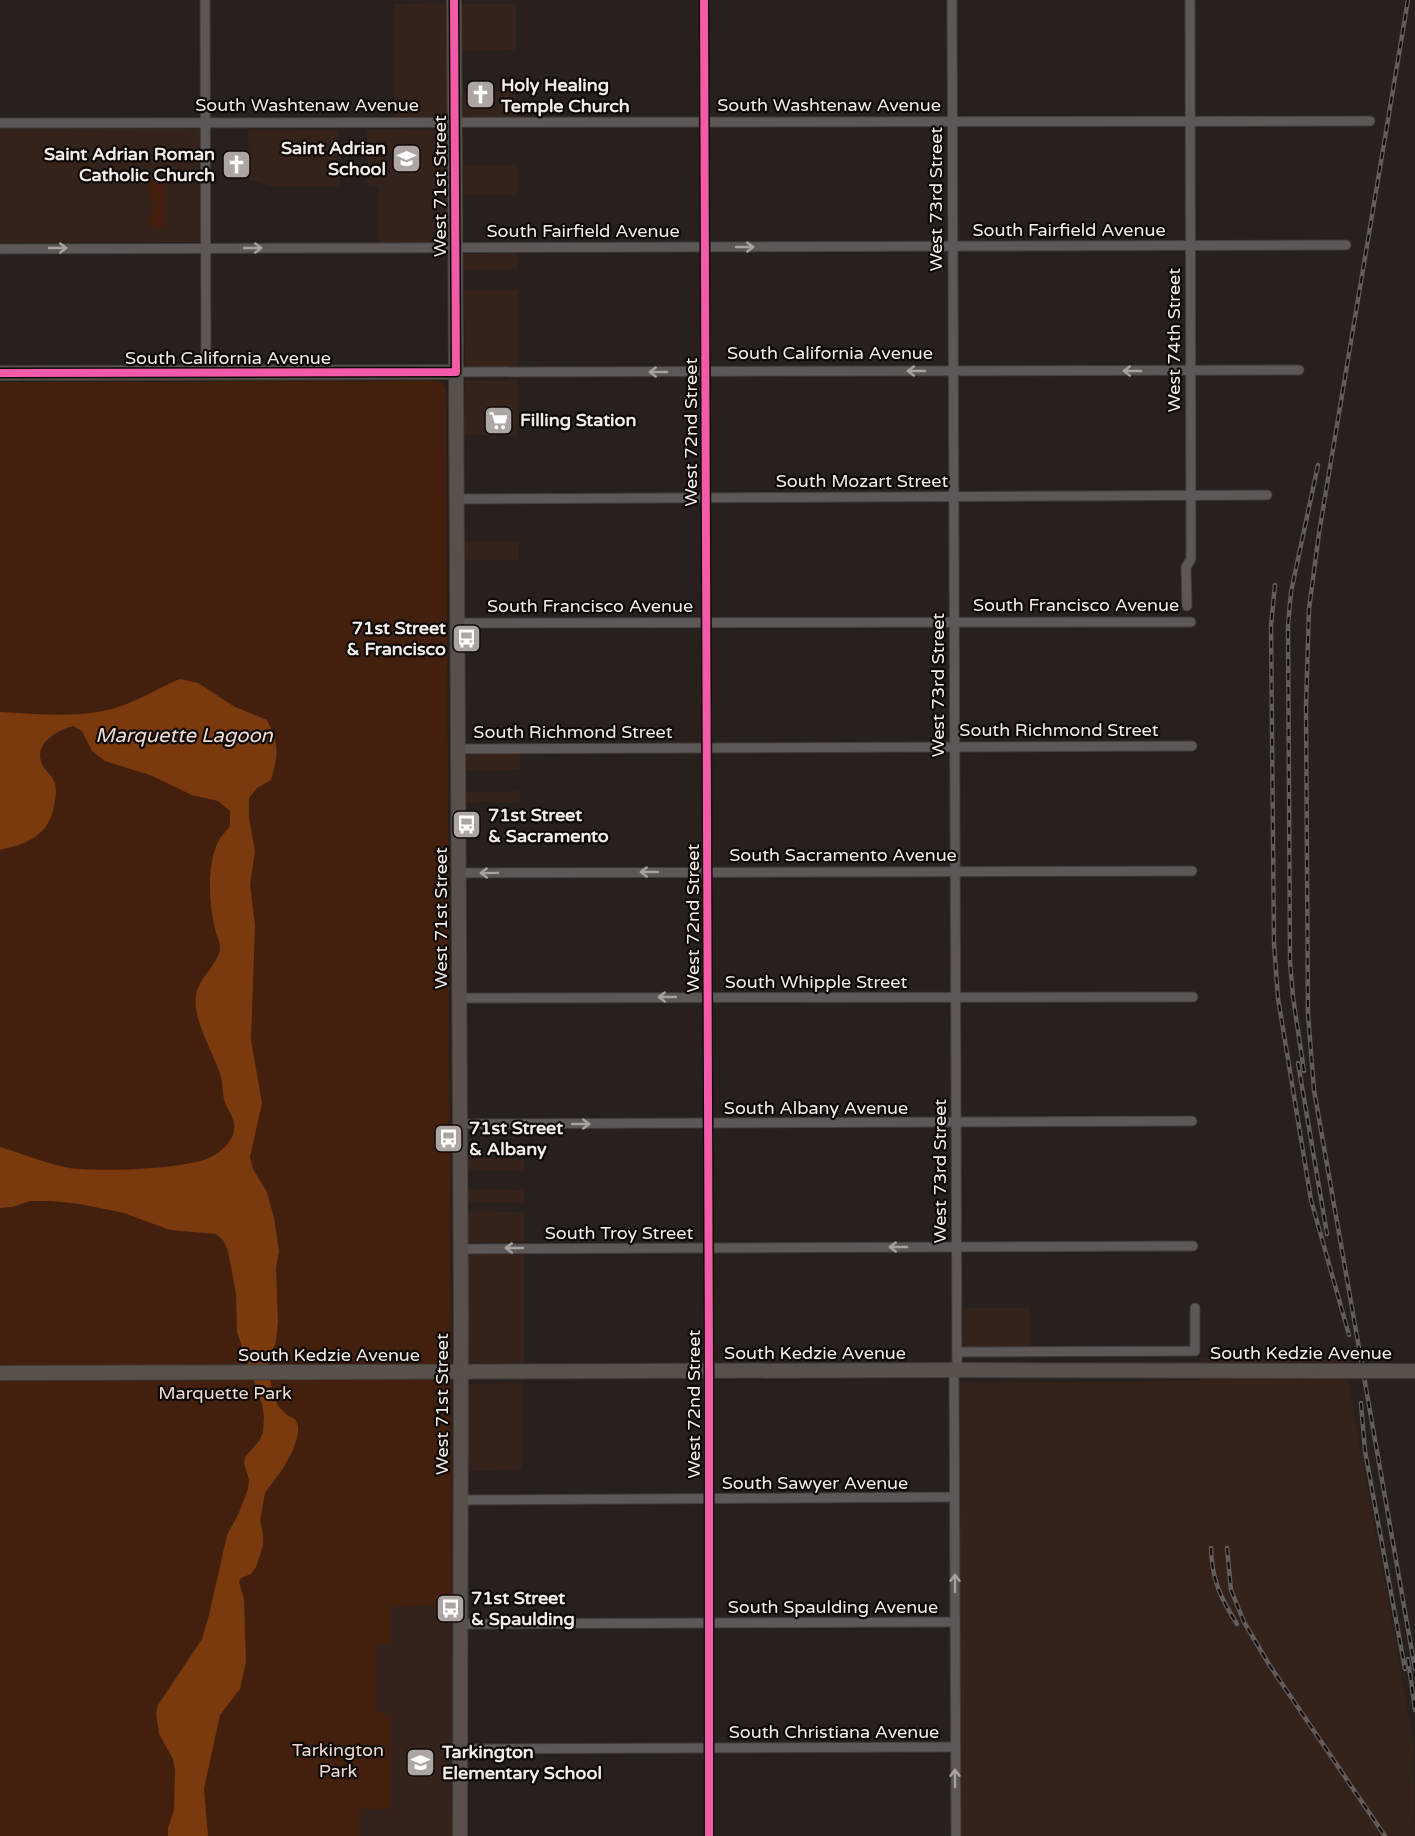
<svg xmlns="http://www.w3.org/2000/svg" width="1415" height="1836" font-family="'Varela Round',sans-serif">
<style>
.built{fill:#33231b}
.green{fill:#43200d}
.water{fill:#7b390e}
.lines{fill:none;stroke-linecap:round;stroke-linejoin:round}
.street-casing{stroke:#403b39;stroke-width:11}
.secondary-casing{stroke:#403b39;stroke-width:16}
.street{stroke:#5d5855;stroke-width:9}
.secondary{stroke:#57504b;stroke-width:14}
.rail-casing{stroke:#625c5a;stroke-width:4.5}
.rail{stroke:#0f0a08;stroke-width:2;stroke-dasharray:7;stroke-linecap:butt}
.secondary-bridge-casing{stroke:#403b39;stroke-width:16;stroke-linecap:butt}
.secondary-bridge{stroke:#57504b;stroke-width:14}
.cycleway-casing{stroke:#0f0a08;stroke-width:11}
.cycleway{stroke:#f35aa7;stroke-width:8}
.oneway{stroke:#a8a29e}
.labels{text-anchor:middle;stroke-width:4.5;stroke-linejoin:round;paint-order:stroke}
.poi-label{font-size:18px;font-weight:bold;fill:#f4ece8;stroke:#0f0a08;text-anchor:start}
.street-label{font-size:18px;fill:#f4ece8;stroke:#0f0a08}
.park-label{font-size:18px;fill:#f0dacf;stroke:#0f0a08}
.water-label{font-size:20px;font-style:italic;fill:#f2dcd1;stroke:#0f0a08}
</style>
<rect width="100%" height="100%" fill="#27201d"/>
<g class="built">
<polygon points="447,3 447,117 394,117 394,4"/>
<polygon points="462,4 516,4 516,50 462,51"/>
<polygon points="463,91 516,91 517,117 463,117"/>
<polygon points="0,129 201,129 201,242 0,243"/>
<polygon points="367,129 446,130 447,242 379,242 379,186 367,186"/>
<polygon points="248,130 339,130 339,186 270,186 249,180"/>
<rect x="463" y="165" width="54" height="30"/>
<polygon points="517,253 517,269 463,270 463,254"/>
<polygon points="464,290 518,290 518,367 465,367"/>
<polygon points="518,379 518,436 464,435 465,380"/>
<rect x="464" y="541" width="55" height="19"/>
<polygon points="520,753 520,770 465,771 466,755"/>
<polygon points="520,791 520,802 465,802 465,792"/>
<polygon points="467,1158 524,1159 524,1170 467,1170"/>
<polygon points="467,1189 524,1190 524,1202 467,1202"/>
<polygon points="468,1211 524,1212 524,1242 467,1242"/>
<polygon points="468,1253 524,1253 524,1365 468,1362"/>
<rect x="964" y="1308" width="66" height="39"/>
<polygon points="1201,1357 1215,1357 1222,1360 1344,1359 1414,1743 1415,1836 960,1836 957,1383 1200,1381"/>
<polygon points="522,1382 522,1470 468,1471 468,1384"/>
<polygon points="452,1605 452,1836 359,1836 359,1809 390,1808 390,1716 377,1712 377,1642 390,1642 390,1606"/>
</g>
<g class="green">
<polygon points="150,178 165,178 165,227 150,227 149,214 153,213 153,198 149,198"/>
<polygon points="438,381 442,382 446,390 452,1605 390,1606 390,1643 377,1643 377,1711 390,1715 390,1809 359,1809 359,1836 0,1836 0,382"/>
</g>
<path class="water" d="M180 679 198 683 235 707 267 720C279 745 279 753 271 780L257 788 249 798V818L255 851 250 885 255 925 251 1040 262 1103 250 1157 253 1169 267 1192 274 1218 279 1251 276 1268 278 1322 276 1341 268 1364 272 1392 278 1406 287 1415 295 1419 298 1426V1434L293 1450 284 1467 265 1493 260 1521 263 1533V1546L256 1567 251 1574 241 1578 239 1582 244 1599 246 1661 240 1689 220 1715 204 1789 208 1836H168V1828L174 1810 175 1771 173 1759 159 1734 156 1714 158 1705 202 1639 209 1615 227 1535 238 1515 248 1489 249 1480 244 1463 245 1457 259 1441 263 1433 264 1417 262 1404 237 1332 236 1294 228 1251 223 1240 216 1234 170 1230 124 1213 80 1204 52 1201H30L12 1207 0 1208V1147C24 1154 44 1163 69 1168 98 1172 188 1170 213 1156 224 1150 236 1138 234 1124 233 1115 226 1108 224 1099 222 1092 223 1084 221 1077 214 1052 192 1021 196 995 199 977 220 963 220 947 220 941 216 935 215 929 209 902 206 866 219 840 222 835 227 830 230 826V811L218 801 192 795 150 775 105 761 92 751 82 731 73 726C58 730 33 743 42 764 45 771 52 775 55 783 57 793 55 801 53 811 45 838 25 844 0 850V712C41 714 90 720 129 703 147 696 162 686 180 679Z"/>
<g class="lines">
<defs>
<g id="street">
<polyline points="205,0 206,373"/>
<polyline points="704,0 709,1372 709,1836"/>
<polyline points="952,0 957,1370"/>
<polyline points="0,123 1370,121"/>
<polyline points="0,249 1346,245"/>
<polyline points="456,372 1299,370"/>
<polyline points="457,499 1267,495"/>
<polyline points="1187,606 1186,567 1191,559 1190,0"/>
<polyline points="457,623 1191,622"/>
<polyline points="458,749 1192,746"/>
<polyline points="458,873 1192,871"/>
<polyline points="459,998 1193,997"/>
<polyline points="460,1124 1192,1121"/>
<polyline points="460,1249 1193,1246"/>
<polyline points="957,1352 1195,1351 1195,1308"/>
<polyline points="954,1370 956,1836"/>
<polyline points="460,1500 954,1497"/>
<polyline points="460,1624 955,1622"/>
<polyline points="460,1749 955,1747"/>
</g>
<g id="secondary">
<polyline points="454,0 461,1314 460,1836"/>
<polyline points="0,373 456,372"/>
<polyline points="0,1373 964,1370 1324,1371"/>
</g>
</defs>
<use href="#street" class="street-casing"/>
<use href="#secondary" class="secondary-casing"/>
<use href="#street" class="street"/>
<use href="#secondary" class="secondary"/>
<defs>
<g id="rail">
<polyline points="1408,0 1319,533 1309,609 1306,706 1308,1014 1314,1090 1415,1669"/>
<polyline points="1275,585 1271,625 1274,944 1278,998 1311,1200 1349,1335"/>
<polyline points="1298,1063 1327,1234"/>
<polyline points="1304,1071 1293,997 1290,962 1288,625 1291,592 1318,465"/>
<polyline points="1361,1403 1365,1451 1405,1669"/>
<path d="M1211 1548C1212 1580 1220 1597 1237 1624"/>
<polyline points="1227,1548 1231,1590 1244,1622 1270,1666 1385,1836"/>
<polyline points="1408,1659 1415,1710"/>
</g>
</defs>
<use href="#rail" class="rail-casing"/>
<use href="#rail" class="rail"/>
<defs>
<polyline id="secondary-bridge" points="1324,1371 1415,1371"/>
</defs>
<use href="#secondary-bridge" class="secondary-bridge-casing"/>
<use href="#secondary-bridge" class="secondary-bridge"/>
<defs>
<g id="cycleway">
<polyline points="704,0 709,1372 709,1836"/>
<polyline points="0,373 456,372 454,0"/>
</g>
</defs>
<use href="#cycleway" class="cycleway-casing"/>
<use href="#cycleway" class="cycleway"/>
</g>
<defs><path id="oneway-shaft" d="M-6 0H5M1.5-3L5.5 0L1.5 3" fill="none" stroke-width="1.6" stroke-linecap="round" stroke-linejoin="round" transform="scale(1.5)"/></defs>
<g class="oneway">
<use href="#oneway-shaft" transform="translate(745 247)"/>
<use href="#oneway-shaft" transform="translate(58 248)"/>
<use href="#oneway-shaft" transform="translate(253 248)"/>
<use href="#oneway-shaft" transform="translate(916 371) rotate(180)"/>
<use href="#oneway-shaft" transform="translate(1132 371) rotate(180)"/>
<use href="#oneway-shaft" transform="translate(658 372) rotate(180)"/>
<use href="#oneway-shaft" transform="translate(649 872) rotate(-180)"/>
<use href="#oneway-shaft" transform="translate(489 873) rotate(179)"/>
<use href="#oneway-shaft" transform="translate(667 997) rotate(180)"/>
<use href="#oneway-shaft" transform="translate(581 1124)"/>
<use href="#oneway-shaft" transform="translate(898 1247) rotate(180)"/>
<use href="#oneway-shaft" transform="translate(514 1248) rotate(180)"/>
<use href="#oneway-shaft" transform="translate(955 1583) rotate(-90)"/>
<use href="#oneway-shaft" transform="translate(955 1778) rotate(-90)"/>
</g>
<defs>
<symbol id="church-square" viewBox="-11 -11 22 22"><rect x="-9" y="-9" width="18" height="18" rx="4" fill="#aca5a1" stroke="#0f0a08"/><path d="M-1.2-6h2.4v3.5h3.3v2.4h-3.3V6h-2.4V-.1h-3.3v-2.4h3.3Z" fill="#fff"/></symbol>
<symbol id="school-square" viewBox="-11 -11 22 22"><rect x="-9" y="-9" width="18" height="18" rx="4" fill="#aca5a1" stroke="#0f0a08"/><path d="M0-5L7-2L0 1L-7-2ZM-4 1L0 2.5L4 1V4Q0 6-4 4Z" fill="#fff"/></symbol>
<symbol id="supermarket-square" viewBox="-11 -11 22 22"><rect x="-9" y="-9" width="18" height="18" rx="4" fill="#aca5a1" stroke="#0f0a08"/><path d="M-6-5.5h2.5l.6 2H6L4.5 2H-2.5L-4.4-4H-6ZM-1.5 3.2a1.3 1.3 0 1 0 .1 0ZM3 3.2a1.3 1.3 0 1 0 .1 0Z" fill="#fff"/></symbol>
<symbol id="bus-square" viewBox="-11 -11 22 22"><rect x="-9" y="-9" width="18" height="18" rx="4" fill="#aca5a1" stroke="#0f0a08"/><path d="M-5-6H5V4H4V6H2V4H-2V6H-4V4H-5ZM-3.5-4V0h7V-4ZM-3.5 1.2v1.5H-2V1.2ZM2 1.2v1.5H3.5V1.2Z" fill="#fff"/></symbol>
</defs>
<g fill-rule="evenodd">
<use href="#church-square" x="464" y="78" width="33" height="33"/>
<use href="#school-square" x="390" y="142" width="33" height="33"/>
<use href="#church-square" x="220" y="148" width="33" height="33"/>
<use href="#supermarket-square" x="482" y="404" width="33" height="33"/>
<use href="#bus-square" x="450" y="622" width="33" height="33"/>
<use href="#bus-square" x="450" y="808" width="33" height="33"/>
<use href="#bus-square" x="432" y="1122" width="33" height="33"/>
<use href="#bus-square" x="434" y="1592" width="33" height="33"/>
<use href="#school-square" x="404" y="1746" width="33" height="33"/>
</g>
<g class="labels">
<g class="poi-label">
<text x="501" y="91">Holy Healing<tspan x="501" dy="21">Temple Church</tspan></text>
<text x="386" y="154" text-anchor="end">Saint Adrian<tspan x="386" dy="21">School</tspan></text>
<text x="215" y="160" text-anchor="end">Saint Adrian Roman<tspan x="215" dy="21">Catholic Church</tspan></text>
<text x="520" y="426">Filling Station</text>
<text x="446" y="634" text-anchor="end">71st Street<tspan x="446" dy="21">&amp; Francisco</tspan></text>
<text x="488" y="821">71st Street<tspan x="488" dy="21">&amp; Sacramento</tspan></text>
<text x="469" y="1134">71st Street<tspan x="469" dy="21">&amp; Albany</tspan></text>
<text x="471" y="1604">71st Street<tspan x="471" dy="21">&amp; Spaulding</tspan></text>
<text x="442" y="1758">Tarkington<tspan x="442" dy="21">Elementary School</tspan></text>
</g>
<g class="street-label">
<text x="307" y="111">South Washtenaw Avenue</text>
<text x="829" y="111">South Washtenaw Avenue</text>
<text transform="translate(440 186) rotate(-90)" y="6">West 71st Street</text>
<text transform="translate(936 199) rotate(-90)" y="6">West 73rd Street</text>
<text x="1069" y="236">South Fairfield Avenue</text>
<text x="583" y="237">South Fairfield Avenue</text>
<text transform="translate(1174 340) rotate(-90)" y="6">West 74th Street</text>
<text x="830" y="359">South California Avenue</text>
<text x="228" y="364">South California Avenue</text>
<text transform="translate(691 432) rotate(-90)" y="6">West 72nd Street</text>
<text x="862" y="487">South Mozart Street</text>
<text x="1076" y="611">South Francisco Avenue</text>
<text x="590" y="612">South Francisco Avenue</text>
<text transform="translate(938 685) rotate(-90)" y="6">West 73rd Street</text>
<text x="1059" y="736">South Richmond Street</text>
<text x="573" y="738">South Richmond Street</text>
<text x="843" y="861">South Sacramento Avenue</text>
<text transform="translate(441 918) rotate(-90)" y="6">West 71st Street</text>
<text transform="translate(693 918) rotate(-90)" y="6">West 72nd Street</text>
<text x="816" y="988">South Whipple Street</text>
<text x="816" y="1114">South Albany Avenue</text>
<text transform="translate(940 1171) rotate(-90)" y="6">West 73rd Street</text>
<text x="619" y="1239">South Troy Street</text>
<text x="815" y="1359">South Kedzie Avenue</text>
<text x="1301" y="1359">South Kedzie Avenue</text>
<text x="329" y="1361">South Kedzie Avenue</text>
<text transform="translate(442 1404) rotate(-90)" y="6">West 71st Street</text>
<text transform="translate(694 1404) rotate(-90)" y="6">West 72nd Street</text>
<text x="815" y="1489">South Sawyer Avenue</text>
<text x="833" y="1613">South Spaulding Avenue</text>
<text x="834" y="1738">South Christiana Avenue</text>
</g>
<g class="park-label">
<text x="225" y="1399">Marquette Park</text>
<text x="338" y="1756">Tarkington<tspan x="338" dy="21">Park</tspan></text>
</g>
<g class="water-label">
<text x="184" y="742">Marquette Lagoon</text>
</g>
</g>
</svg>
